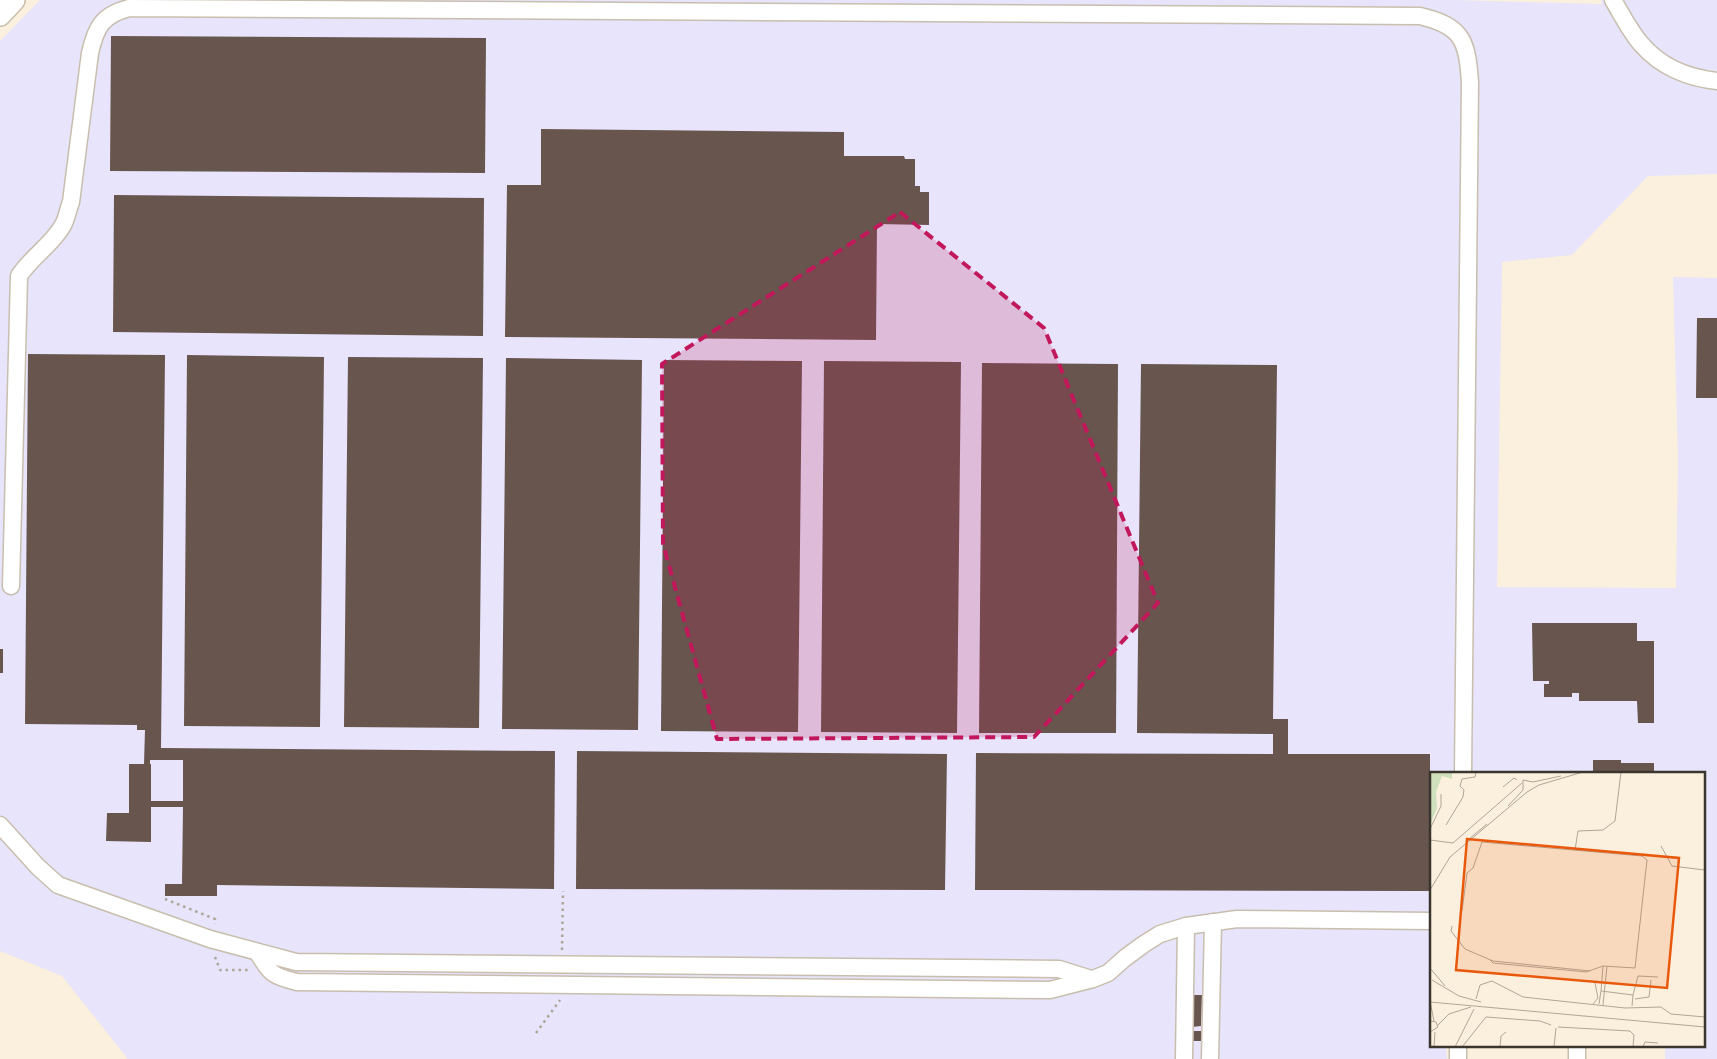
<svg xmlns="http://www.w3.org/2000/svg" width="1717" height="1059" font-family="'PT Sans',sans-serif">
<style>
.industrial{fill:#e7e4fb}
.building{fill:#67554e;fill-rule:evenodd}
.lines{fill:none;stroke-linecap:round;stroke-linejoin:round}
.minor-casing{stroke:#c9bead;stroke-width:19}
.major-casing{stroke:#c9bead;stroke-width:24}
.path{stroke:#aea698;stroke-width:2.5;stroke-dasharray:2.5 4;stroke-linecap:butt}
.minor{stroke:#fff;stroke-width:16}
.major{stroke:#fff;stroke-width:21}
.marked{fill:#c2185b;fill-opacity:0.2;stroke:#c2185b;stroke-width:4;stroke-dasharray:10 6;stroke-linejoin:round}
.inset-road{fill:none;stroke:#aea697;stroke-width:1}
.view{fill:#e8590c;fill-opacity:0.15;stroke:#e8590c;stroke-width:2.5}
.inset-edge{fill:none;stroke:#3a362f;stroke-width:2.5}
</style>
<rect width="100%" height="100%" fill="#fbf0dd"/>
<polygon class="industrial" points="40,0 1454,0 1602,4 1601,0 1717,0 1717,174 1648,176 1572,255 1502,262 1497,587 1676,588 1678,458 1673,277 1717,278 1717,1059 1665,1059 1665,1045 1703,1045 1703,773 1431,773 1431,1045 1446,1045 1447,1059 128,1059 62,976 0,951 0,41"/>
<g class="building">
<polygon points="111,36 486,38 485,173 110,171"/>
<polygon points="541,129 844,132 844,156 904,156 905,159 915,159 915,186 920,186 920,192 929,192 929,225 877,224 876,340 505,337 507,185 541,185"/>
<polygon points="114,195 484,198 483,336 113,332"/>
<polygon points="1697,318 1717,318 1717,398 1696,398"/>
<path d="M28 354 165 355 161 748 555 751 554 889 217 885V896H165V884H182L183 807H151V842L106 841 107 813H129V764H144L145 730H137V725L25 724ZM150 760H183V801H151V764H150Z"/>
<polygon points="187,355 324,357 320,727 184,726"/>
<polygon points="348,357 483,358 479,728 344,727"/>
<polygon points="506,358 642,360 638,730 502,729"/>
<polygon points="664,360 802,361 798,732 661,731"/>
<polygon points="824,361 961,362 957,733 821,732"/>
<polygon points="982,363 1118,364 1116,733 979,733"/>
<polygon points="1141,364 1277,365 1273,719 1288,719 1288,754 1430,754 1430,891 975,890 976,753 1273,754 1273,734 1137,733"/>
<polygon points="1532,623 1637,623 1637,641 1654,641 1654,723 1638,723 1637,701 1579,701 1579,693 1572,693 1572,697 1544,697 1544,684 1549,684 1549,681 1533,681"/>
<rect x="0" y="649" width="3" height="24"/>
<polygon points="577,751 947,754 945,890 576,889"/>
<polygon points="1593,760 1621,760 1621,763 1654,763 1654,773 1593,773"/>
<polygon points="1192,995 1202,995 1201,1026 1192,1027"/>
<rect x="1192" y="1031" width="9" height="10"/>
</g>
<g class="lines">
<defs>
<g id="minor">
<path d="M1613 0C1622 15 1631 33 1642 45 1661 67 1689 78 1717 81"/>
<path d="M11 586 19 276C31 257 53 244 63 225 67 218 68 209 71 202L90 53C96 27 102 15 129 8L1420 16C1463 26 1467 41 1470 82L1463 773"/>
<polyline points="0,825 38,867 58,885 210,939 296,962 1059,969 1091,979"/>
<path d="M258 953C271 974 272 976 297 982L1050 990 1093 979 1108 973 1125 958 1144 944 1160 934 1186 926 1237 919 1431 921"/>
<polyline points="1577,1045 1577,1059"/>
<polyline points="1184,1059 1186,926"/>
<polyline points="1210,1059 1213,922"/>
<polyline points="1458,1059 1458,1045"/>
</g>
<polyline id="major" points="0,15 14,0"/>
</defs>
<use href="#minor" class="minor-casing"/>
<use href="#major" class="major-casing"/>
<g class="path">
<polyline points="165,899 215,919 215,924"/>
<polyline points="562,950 563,891"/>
<polyline points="215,957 220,970 251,970"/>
<polyline points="536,1033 560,1000"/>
</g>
<use href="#minor" class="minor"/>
<use href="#major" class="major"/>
</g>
<path class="marked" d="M900 212 1044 328 1158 603 1034 737 717 739 663 544 662 364Z"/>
<g transform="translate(1430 772)">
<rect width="275" height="275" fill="#fbf0dd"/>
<path d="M0 0H22V7L12 4 6 20 7 36 0 53Z" fill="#cee0bc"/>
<path class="inset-road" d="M103 10 131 4M73 15 84 6 87 8M93 18V8L103 10M78 34 93 18M16 53 33 25 34 18 30 14 32 7 45 5 46 0M0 57 11 34V22M39 67 57 52M0 68 23 71 92 11M231 74 242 94 275 98M145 78 148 59 173 58 185 49 191 0M0 118 20 85 97 20 109 13 153 0M32 139 37 101 43 96 52 70 212 84 217 88 205 196 173 194 156 200 63 191 59 187M22 154 21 159 35 177 63 189 160 199M0 196 15 214M2 208 29 224 51 230M171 219 173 194M203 223 208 204 228 205M46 227 50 213 62 209 93 225 195 236 231 235 241 242 275 245M205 227 219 225 221 208M0 229 4 249M0 230 275 255M163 232 168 226 165 211M169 232 171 219 203 223 202 234M173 233 177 194M0 249 6 250 8 255 0 260M8 253 19 242 41 235M128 255 200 259 204 263 203 275M4 275 5 260M25 275 44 237M32 275 56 245 110 249 121 253M70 275 71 264 76 260M124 275 126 256M213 275 215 270 228 271"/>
<path class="view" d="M37 67 249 86 237 216 26 198Z"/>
<rect width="275" height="275" class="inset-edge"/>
</g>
</svg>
